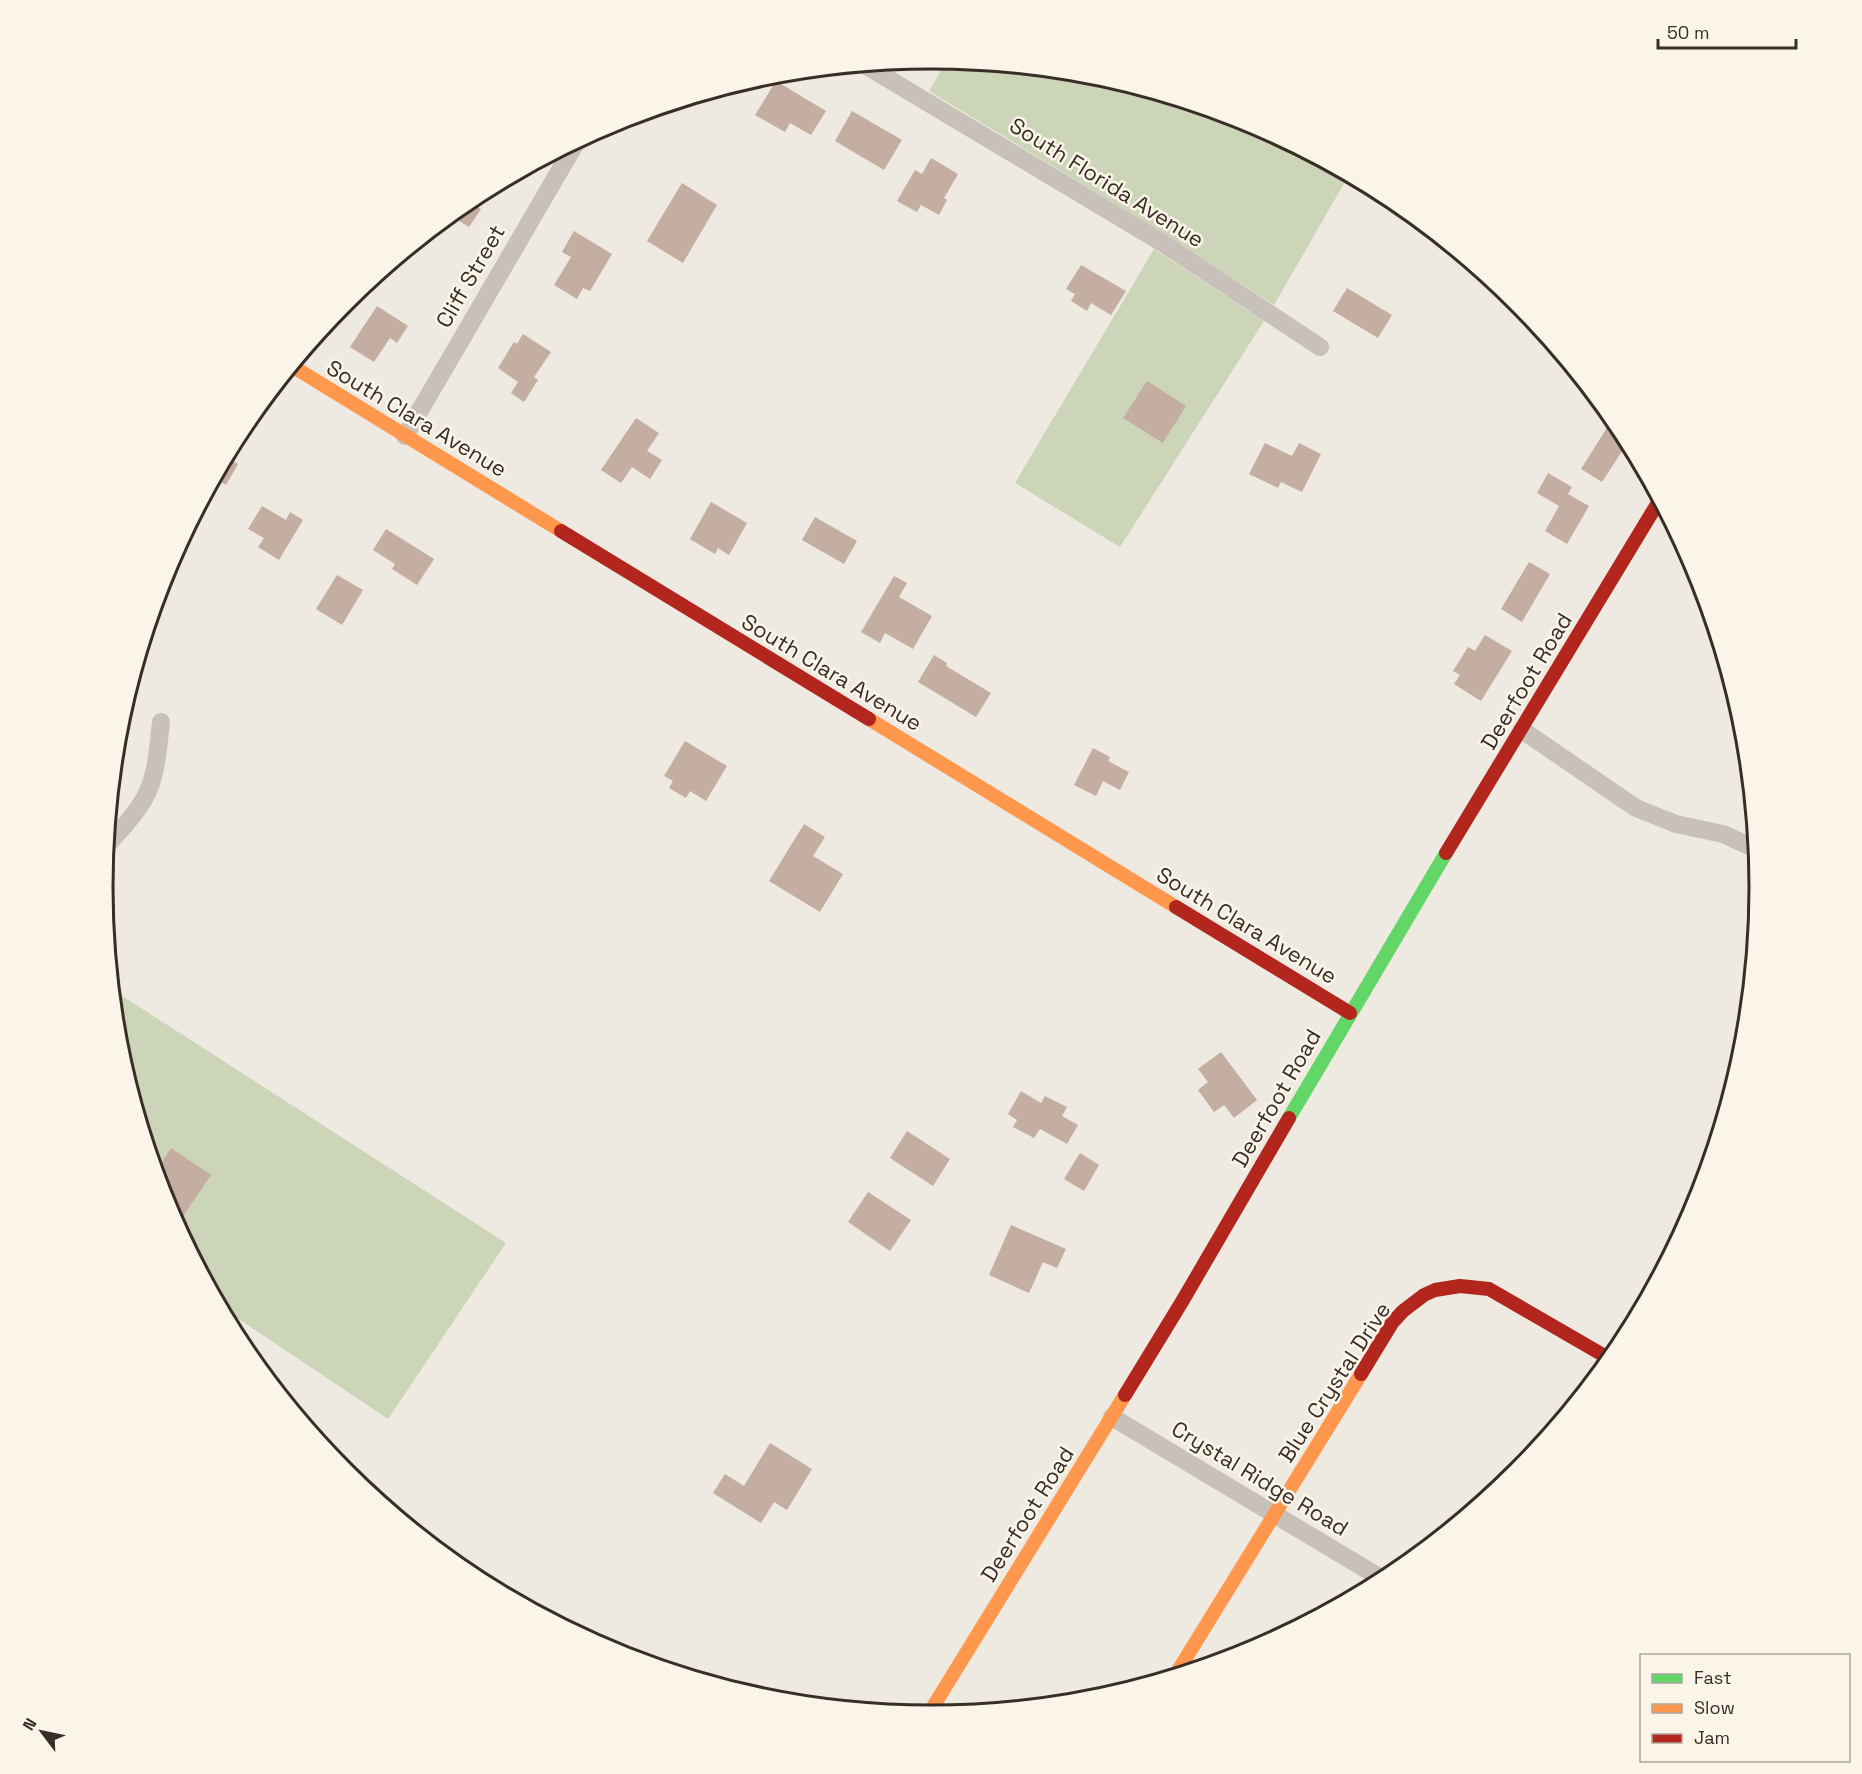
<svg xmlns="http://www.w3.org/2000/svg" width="1862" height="1774" font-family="'Space Grotesk',sans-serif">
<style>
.green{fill:#cdd5b9}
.building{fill:#c3aea1}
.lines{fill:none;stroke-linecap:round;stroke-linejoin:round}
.street{stroke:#c7c1ba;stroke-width:18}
.fast{stroke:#63d668;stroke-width:14}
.slow{stroke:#ff974d;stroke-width:14}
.jam{stroke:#b3261e;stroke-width:14}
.labels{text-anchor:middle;stroke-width:5;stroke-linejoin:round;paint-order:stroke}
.street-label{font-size:22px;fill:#382e27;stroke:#fbf4e8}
.rim{fill:none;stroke:#382e27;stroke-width:3}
</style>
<rect width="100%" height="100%" fill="#eee9e1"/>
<g class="green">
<polygon points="947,60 1093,74 1248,122 1349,175 1274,305 1166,235 929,91"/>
<polygon points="1154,249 1264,321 1120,547 1015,483"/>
<polygon points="113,990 506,1243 388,1419 221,1307 165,1204 118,1048"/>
</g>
<g class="building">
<polygon points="776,81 826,111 811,135 790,123 785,132 755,115"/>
<polygon points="852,111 902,140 884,170 835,141"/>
<polygon points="931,158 958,174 944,198 947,200 939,215 921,205 917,212 897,201 915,170 922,174"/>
<polygon points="682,183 717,205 683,263 647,241"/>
<polygon points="468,201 481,209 469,227 450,215"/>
<polygon points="574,231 612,254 590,291 583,288 577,299 554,285 571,257 562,252"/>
<polygon points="1081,265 1126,291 1111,315 1091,303 1087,311 1071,301 1075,294 1066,289"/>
<polygon points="1347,288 1392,315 1378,338 1333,311"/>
<polygon points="377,306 408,326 397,343 390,338 374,362 350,347"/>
<polygon points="523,334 551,352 534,377 538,380 524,402 511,393 518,382 498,368 514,342 517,344"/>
<polygon points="1147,381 1186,406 1163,443 1123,418"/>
<polygon points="636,418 659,433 647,451 662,460 650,479 632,467 621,483 601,470"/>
<polygon points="1608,426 1625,437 1628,442 1602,482 1581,469"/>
<polygon points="1265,443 1292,456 1299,443 1321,454 1302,492 1281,482 1278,488 1249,474"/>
<polygon points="226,457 238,464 226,485 215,478"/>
<polygon points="1548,473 1572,487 1568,494 1589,506 1567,544 1545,531 1559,506 1537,493"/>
<polygon points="711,502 747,523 729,555 718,548 715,554 690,539"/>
<polygon points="262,506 286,520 290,512 303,520 279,560 258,547 264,538 248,529"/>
<polygon points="815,517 857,541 844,564 802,540"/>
<polygon points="386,529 434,559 417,585 392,569 395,564 373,550"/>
<polygon points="1529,562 1550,574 1522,622 1501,609"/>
<polygon points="337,575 363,590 342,625 316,609"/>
<polygon points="894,576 907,583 899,597 932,616 913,649 885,633 880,643 861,632"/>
<polygon points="1485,635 1512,651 1481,701 1454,684 1460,675 1453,671 1468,647 1475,651"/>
<polygon points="934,655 947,663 946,666 991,693 976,717 918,682"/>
<polygon points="685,741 727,766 706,801 690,791 686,798 669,788 673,781 664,776"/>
<polygon points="1093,748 1110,757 1108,761 1129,772 1120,790 1103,781 1096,796 1074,785"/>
<polygon points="804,824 825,837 813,856 843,874 820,912 769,881"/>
<polygon points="1221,1052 1257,1100 1234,1118 1224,1105 1214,1112 1198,1090 1208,1082 1198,1069"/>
<polygon points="1021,1091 1041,1103 1045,1096 1067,1107 1062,1116 1078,1125 1067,1144 1040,1129 1034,1138 1013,1127 1017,1120 1008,1114"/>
<polygon points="907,1131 950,1159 933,1186 890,1158"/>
<polygon points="171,1148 211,1175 177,1225 165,1204 152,1159 160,1165"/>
<polygon points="1080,1153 1099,1165 1084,1191 1064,1179"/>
<polygon points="868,1192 911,1220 890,1251 848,1222"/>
<polygon points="1011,1225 1066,1249 1057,1268 1043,1262 1029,1293 989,1275"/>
<polygon points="770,1443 812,1469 787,1510 774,1502 761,1523 713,1493 725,1474 744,1486"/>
</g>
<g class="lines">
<g class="street">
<polyline points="865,65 1161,242 1320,347"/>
<polyline points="405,436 577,141"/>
<polyline points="1522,730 1636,808 1676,824 1723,834 1756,849"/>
<path d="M106 846C120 831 134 816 144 799 157 777 158 747 161 722"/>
<polyline points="1112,1417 1384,1580"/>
</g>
<polyline class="fast" points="1289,1118 1446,853"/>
<g class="slow">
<polyline points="292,366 561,531"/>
<polyline points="869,719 1176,907"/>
<polyline points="1176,1674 1361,1374"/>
<polyline points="928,1715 1125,1395"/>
</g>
<g class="jam">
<polyline points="561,531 869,719"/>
<polyline points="1446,853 1659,501"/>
<polyline points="1176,907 1350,1013"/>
<polyline points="1361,1374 1392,1323 1403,1311 1424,1295 1435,1290 1460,1286 1489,1289 1610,1359"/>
<polyline points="1125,1395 1183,1300 1289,1118"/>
</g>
</g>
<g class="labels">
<g class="street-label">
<text transform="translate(1107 182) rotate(32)" y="8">South Florida Avenue</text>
<text transform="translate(470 276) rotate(-60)" y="8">Cliff Street</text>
<text transform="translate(417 418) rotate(31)" y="8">South Clara Avenue</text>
<text transform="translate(832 672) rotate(31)" y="8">South Clara Avenue</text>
<text transform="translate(1526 681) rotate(-59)" y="8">Deerfoot Road</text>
<text transform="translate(1247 925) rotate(31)" y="8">South Clara Avenue</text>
<text transform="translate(1276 1098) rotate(-60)" y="8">Deerfoot Road</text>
<text transform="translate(1334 1382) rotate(-57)" y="8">Blue Crystal Drive</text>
<text transform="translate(1260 1478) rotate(31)" y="8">Crystal Ridge Road</text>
<text transform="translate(1027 1514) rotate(-58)" y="8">Deerfoot Road</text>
</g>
</g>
<path d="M0 0H1862V1774H0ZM113 887a818 818 0 1 1 1636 0a818 818 0 1 1-1636 0Z" fill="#fbf4e8" fill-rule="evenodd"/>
<path class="rim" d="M113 887a818 818 0 1 1 1636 0a818 818 0 1 1-1636 0Z"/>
<rect x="1640" y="1654" width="210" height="108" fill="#fbf4e8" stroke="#ada59b" stroke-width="1.5"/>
<rect x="1652" y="1674" width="30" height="9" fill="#63d668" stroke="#ada59b" stroke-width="1.5"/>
<text x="1694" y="1684" font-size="18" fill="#382e27">Fast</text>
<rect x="1652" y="1704" width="30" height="9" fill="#ff974d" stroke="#ada59b" stroke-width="1.5"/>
<text x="1694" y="1714" font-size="18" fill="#382e27">Slow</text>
<rect x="1652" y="1734" width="30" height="9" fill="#b3261e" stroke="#ada59b" stroke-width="1.5"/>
<text x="1694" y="1744" font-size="18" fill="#382e27">Jam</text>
<g transform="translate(42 1732) rotate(302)" stroke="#fbf4e8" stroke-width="4.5" paint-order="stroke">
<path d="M0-4.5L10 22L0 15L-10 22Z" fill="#382e27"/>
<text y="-9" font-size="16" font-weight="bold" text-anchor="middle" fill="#382e27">N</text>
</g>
<path d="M1658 39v9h138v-9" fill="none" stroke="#382e27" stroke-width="3"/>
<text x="1667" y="39" font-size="18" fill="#382e27" stroke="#fbf4e8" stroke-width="4.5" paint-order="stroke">50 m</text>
</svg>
